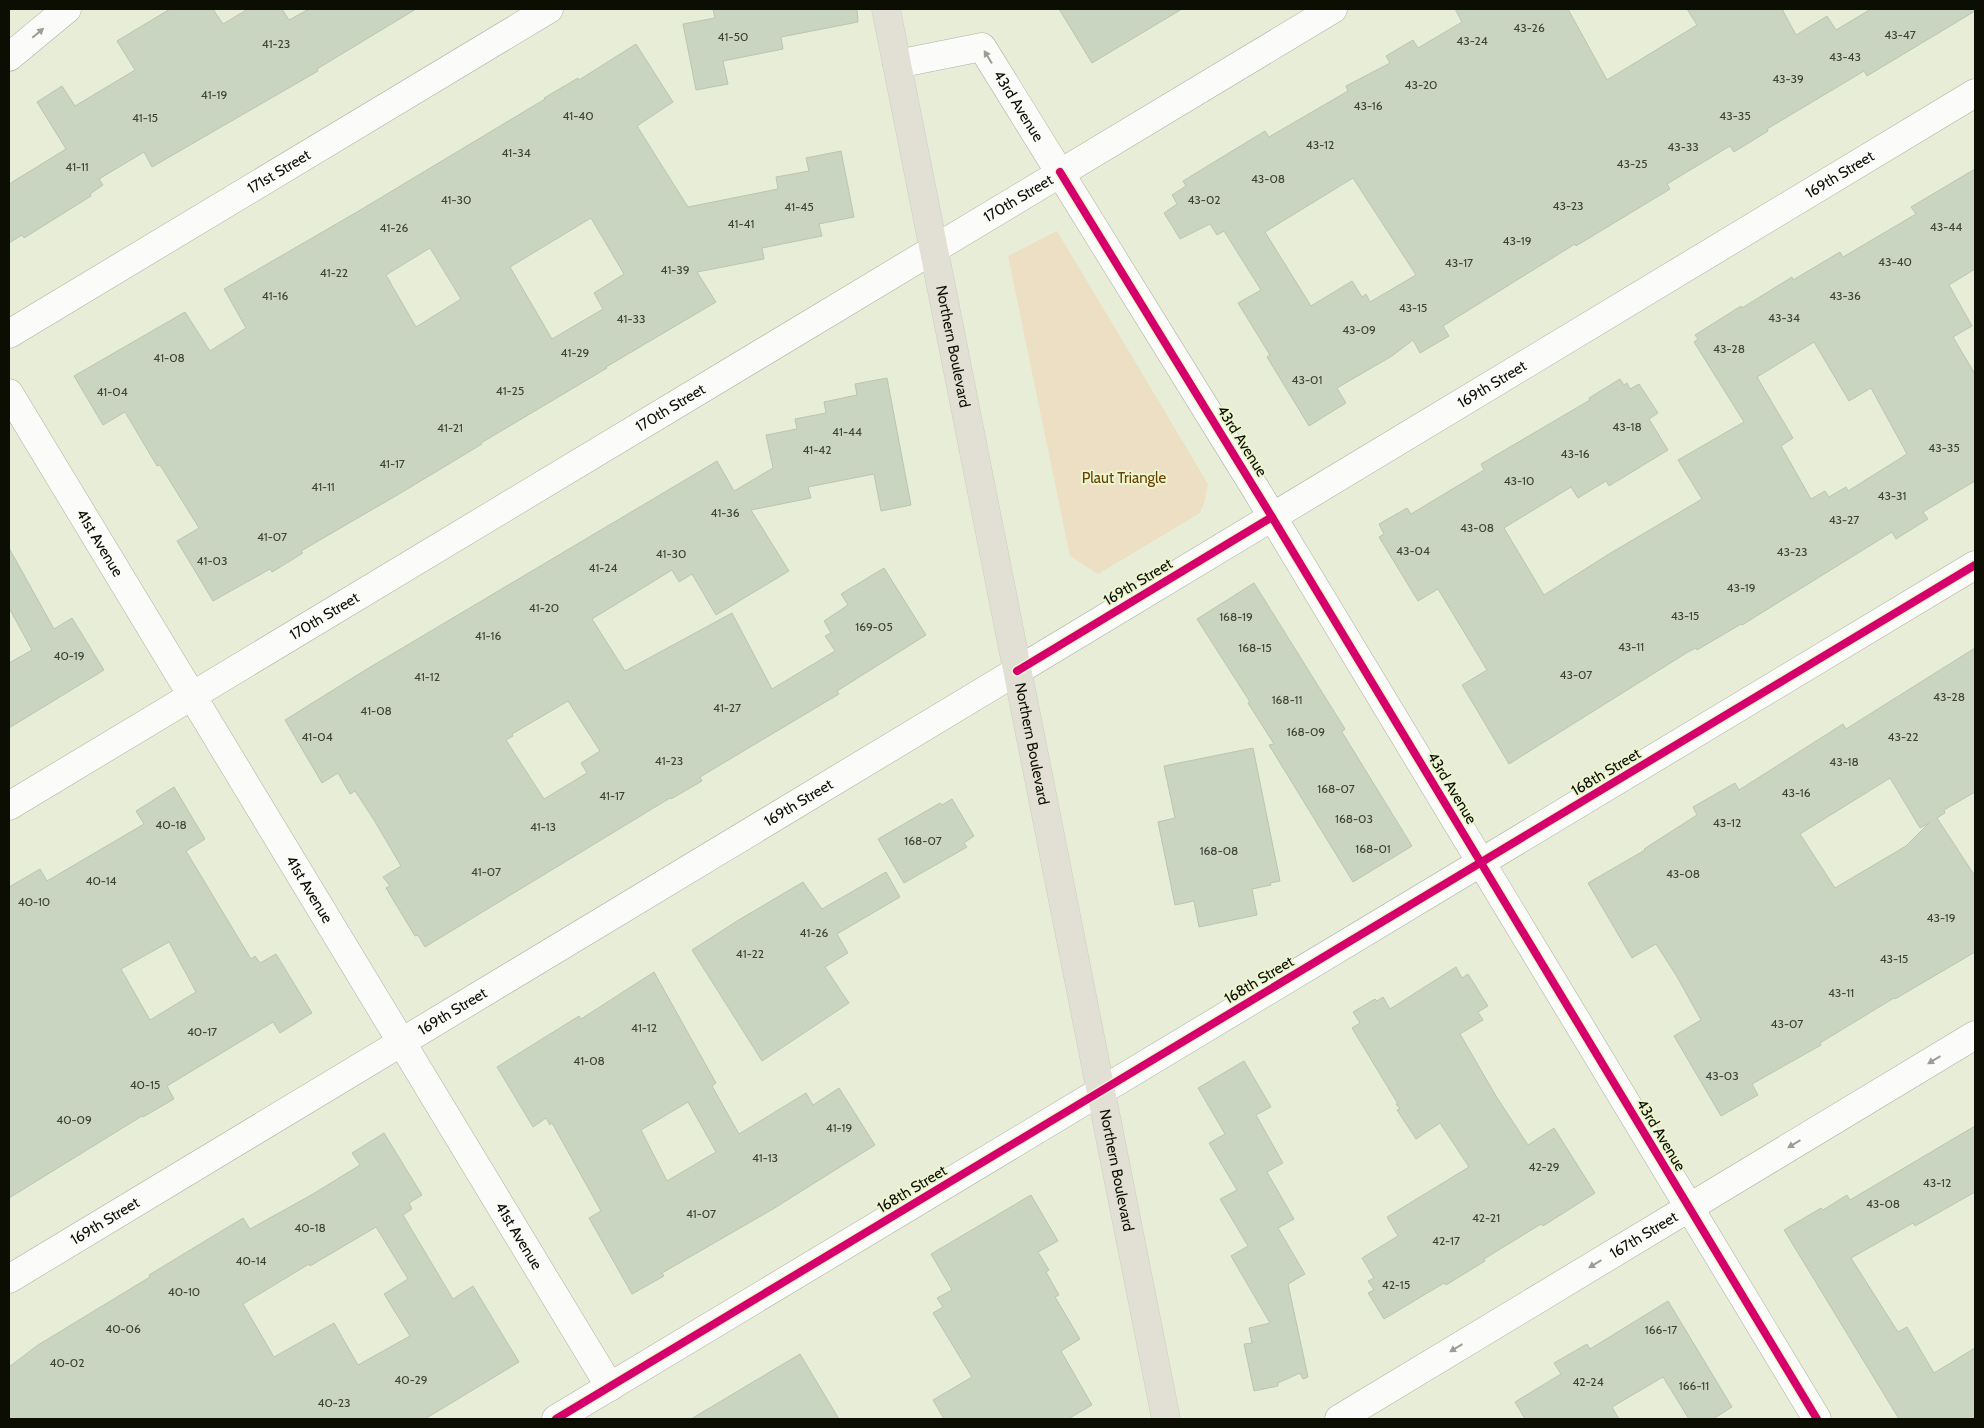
<svg xmlns="http://www.w3.org/2000/svg" width="1984" height="1428" font-family="Cabin,sans-serif">
<style>
.green{fill:#ecdfc3}
.building{fill:#c9d4c1;stroke:#bcc4b4;fill-rule:evenodd}
.lines{fill:none;stroke-linecap:round;stroke-linejoin:round}
.street-casing{stroke:#acb09f;stroke-width:29}
.primary-casing{stroke:#cacdc3;stroke-width:29}
.street{stroke:#fbfcf9;stroke-width:28}
.primary{stroke:#e2e0d5;stroke-width:28}
.cycleway-casing{stroke:#ecf5cf;stroke-width:11}
.cycleway{stroke:#d6006c;stroke-width:8}
.oneway{fill:#9b9d97}
.labels{text-anchor:middle;stroke-width:4;stroke-linejoin:round;paint-order:stroke}
.number-label{font-size:12px;fill:#3e4336}
.street-label{font-size:15px;fill:#0c0e03;stroke:#ecf5cf}
.park-label{font-size:15px;fill:#694100;stroke:#ecf5cf}
</style>
<rect width="100%" height="100%" fill="#e7edd7"/>
<polygon class="green" points="1057,231 1208,484 1205,500 1200,513 1098,574 1070,556 1008,256"/>
<g class="building">
<polygon points="170,9 213,9 223,24 248,9 282,9 289,20 309,9 416,9 317,69 318,71 152,167 144,152 99,179 103,185 90,194 91,196 24,238 22,235 9,243 9,184 66,149 37,102 62,86 75,106 135,70 117,41"/>
<polygon points="713,9 857,9 858,22 781,37 783,49 723,61 728,84 696,90 683,24 715,18"/>
<polygon points="1059,9 1182,9 1092,63"/>
<path d="M1455 9H1568L1607 80 1697 25 1687 9H1782L1796 35 1827 16 1836 30 1871 9H1975V11L1867 76 1864 71 1767 129 1768 131 1734 152 1730 146 1667 184 1670 189 1576 246 1575 244 1443 326 1449 336 1420 353 1413 340 1392 356 1337 388 1346 403 1309 426 1267 357 1270 355 1238 303 1261 290 1224 231 1217 235 1210 224 1180 239 1164 213 1177 204 1172 195 1186 186 1183 181 1265 131 1269 137 1348 91 1346 86 1390 63 1386 56 1413 40 1418 48 1462 22ZM1353 178 1416 275 1370 302 1366 294 1362 297 1352 281 1311 306 1265 232Z"/>
<path d="M636 44 673 102 637 126 688 207 778 189 776 177 809 171 806 158 841 151 854 217 819 224 822 236 762 248 764 259 697 272 716 302 606 367 607 368 481 443 482 444 399 494 301 551 303 553 272 572 270 569 213 601 177 541 199 528 160 465 157 466 125 412 103 425 74 376 185 312 210 351 246 328 224 289 357 212 545 99 544 98 578 78 579 80ZM591 218 624 274 594 293 603 309 552 339 510 267ZM430 248 461 299 416 327 386 275Z"/>
<path d="M1975 169V269L1949 285 1972 326 1953 337 1975 374V481L1923 512 1928 519 1896 539 1892 532 1742 625 1741 624 1697 650 1696 648 1688 652 1509 764 1462 685 1487 670 1438 589 1418 601 1379 537 1384 534 1379 524 1407 508 1411 514 1484 470 1481 464 1590 400 1589 398 1620 379 1624 385 1627 383 1630 389 1639 384 1658 413 1649 419 1668 450 1609 486 1606 481 1578 498 1571 487 1504 528 1544 595 1609 554 1702 499 1678 460 1744 422 1694 342 1698 339 1695 335 1741 306 1742 308 1792 277 1793 280 1840 252 1843 257 1916 214 1911 207ZM1814 342 1849 401 1871 388 1907 454 1848 491 1846 487 1829 497 1825 491 1811 499 1781 446 1793 438 1757 377Z"/>
<path d="M887 378 911 505 881 511 874 474 808 487 811 498 751 510 789 571 716 615 692 574 679 582 672 570 592 619 625 671 732 613 772 689 835 651 825 636 831 633 824 621 848 605 841 594 884 568 926 635 837 691 839 694 700 777 702 781 671 799 670 798 425 947 418 935 415 936 386 888 390 886 383 877 401 866 374 820 355 791 350 794 338 773 322 783 285 720 367 669 717 461 734 491 773 468 766 435 797 429 795 419 826 413 824 402 857 395 855 384ZM568 701 600 751 581 763 587 773 544 799 506 740 513 736 512 734Z"/>
<polygon points="9,548 54,629 72,618 104,670 9,728 9,663 32,650 9,608"/>
<polygon points="1254,583 1345,729 1342,732 1412,846 1353,882 1269,745 1274,744 1248,703 1250,702 1197,619"/>
<path d="M1975 648V792L1944 810 1945 813 1937 818 1975 876V952L1895 999 1894 998 1820 1043 1821 1045 1752 1084 1758 1095 1721 1116 1674 1036 1701 1020 1676 975 1656 944 1632 958 1588 883 1645 850 1644 849 1697 815 1693 807 1735 783 1739 790 1843 724 1846 729ZM1890 778 1920 828 1929 823 1906 846 1835 888 1800 834Z"/>
<polygon points="1253,748 1280,881 1270,883 1271,885 1252,889 1257,915 1199,927 1194,901 1175,905 1158,822 1175,818 1164,766"/>
<path d="M174 787 205 839 186 851 251 959 255 956 260 963 276 954 312 1013 280 1033 273 1022 167 1086 174 1099 143 1117 142 1116 9 1198V887L40 869 47 881 144 824 136 811ZM169 942 196 992 150 1020 121 969Z"/>
<polygon points="952,799 974,836 964,843 967,847 904,883 878,839 940,803 942,805"/>
<polygon points="886,872 900,897 837,934 848,953 825,967 849,1003 762,1061 692,950 737,921 803,882 822,909"/>
<polygon points="1456,967 1462,978 1468,974 1488,1006 1478,1012 1483,1020 1460,1034 1496,1096 1528,1145 1554,1128 1595,1193 1543,1226 1541,1224 1484,1259 1485,1261 1446,1285 1444,1283 1384,1319 1368,1293 1374,1290 1368,1281 1374,1278 1362,1258 1398,1236 1387,1217 1469,1167 1440,1123 1416,1139 1397,1110 1400,1109 1396,1104 1398,1104 1352,1028 1360,1023 1353,1012 1375,999 1377,1001 1383,997 1390,1009"/>
<path d="M654 972 716 1083 712 1086 739 1134 806 1093 813 1105 839 1088 875 1145 773 1209 662 1273 664 1276 632 1294 589 1218 601 1211 552 1123 550 1125 546 1118 533 1127 497 1067 579 1016 581 1019ZM688 1102 716 1152 667 1181 641 1130Z"/>
<polygon points="1244,1061 1271,1107 1256,1115 1283,1163 1267,1172 1294,1219 1278,1228 1305,1274 1288,1284 1308,1377 1303,1379 1300,1373 1278,1383 1278,1386 1254,1391 1244,1344 1252,1343 1249,1328 1270,1323 1231,1256 1248,1246 1220,1199 1237,1190 1209,1143 1225,1134 1198,1088"/>
<polygon points="1975,1126 1975,1192 1915,1226 1913,1223 1851,1258 1898,1332 1907,1327 1934,1373 1975,1348 1975,1419 1899,1419 1784,1230 1821,1208 1823,1210 1847,1195 1850,1200"/>
<path d="M384 1133 422 1195 409 1203 412 1209 403 1215 453 1299 473 1286 519 1362 425 1419H9V1367L38 1345 150 1277 149 1275 243 1218 250 1229 313 1194 360 1165 352 1153ZM376 1227 408 1279 384 1294 410 1336 358 1365 334 1323 274 1357 243 1304 309 1264 310 1266Z"/>
<polygon points="1031,1195 1058,1241 1038,1252 1049,1270 1046,1272 1059,1295 1055,1297 1080,1339 1061,1351 1092,1405 1068,1419 944,1419 933,1400 972,1377 933,1313 943,1307 937,1298 952,1290 931,1254"/>
<polygon points="1668,1301 1732,1407 1713,1419 1689,1419 1663,1377 1612,1407 1619,1419 1525,1419 1515,1402 1561,1374 1554,1363 1587,1344 1590,1349"/>
<polygon points="800,1354 839,1419 691,1419"/>
</g>
<g class="lines">
<defs>
<g id="street">
<polyline points="9,57 67,9"/>
<path id="s1" d="M897 64 982 47 1255 488 1817 1419"/>
<path id="s2" d="M9 334 549 9"/>
<path id="s3" d="M9 393 610 1387"/>
<path id="s4" d="M9 806 1333 9"/>
<path id="s5" d="M9 1279 1975 93"/>
<polyline points="556,1419 1975,565"/>
<path id="s6" d="M1339 1419 1975 1035"/>
</g>
<g id="primary">
<path id="s7" d="M886 9 1166 1419"/>
</g>
</defs>
<use href="#street" class="street-casing"/>
<use href="#primary" class="primary-casing"/>
<use href="#street" class="street"/>
<use href="#primary" class="primary"/>
<defs>
<g id="cycleway">
<polyline points="1060,172 1272,517 1817,1419"/>
<polyline points="1017,671 1272,517"/>
<polyline points="556,1419 1975,565"/>
</g>
</defs>
<use href="#cycleway" class="cycleway-casing"/>
<use href="#cycleway" class="cycleway"/>
</g>
<defs><path id="oneway-solid" d="M-6-.8H1V-3.2L6.5 0L1 3.2V.8H-6Z" transform="scale(1.25)"/></defs>
<g class="oneway">
<use href="#oneway-solid" transform="translate(38 33) rotate(-40)"/>
<use href="#oneway-solid" transform="translate(988 57) rotate(-122)"/>
<use href="#oneway-solid" transform="translate(1934 1060) rotate(149)"/>
<use href="#oneway-solid" transform="translate(1794 1144) rotate(149)"/>
<use href="#oneway-solid" transform="translate(1595 1264) rotate(149)"/>
<use href="#oneway-solid" transform="translate(1456 1348) rotate(149)"/>
</g>
<g class="labels">
<g class="number-label">
<text x="1529" y="32">43-26</text>
<text x="1900" y="39">43-47</text>
<text x="733" y="41">41-50</text>
<text x="1472" y="45">43-24</text>
<text x="276" y="48">41-23</text>
<text x="1845" y="61">43-43</text>
<text x="1788" y="83">43-39</text>
<text x="1421" y="89">43-20</text>
<text x="214" y="99">41-19</text>
<text x="1368" y="110">43-16</text>
<text x="578" y="120">41-40</text>
<text x="1735" y="120">43-35</text>
<text x="145" y="122">41-15</text>
<text x="1320" y="149">43-12</text>
<text x="1683" y="151">43-33</text>
<text x="516" y="157">41-34</text>
<text x="1632" y="168">43-25</text>
<text x="77" y="171">41-11</text>
<text x="1268" y="183">43-08</text>
<text x="456" y="204">41-30</text>
<text x="1204" y="204">43-02</text>
<text x="1568" y="210">43-23</text>
<text x="799" y="211">41-45</text>
<text x="741" y="228">41-41</text>
<text x="1946" y="231">43-44</text>
<text x="394" y="232">41-26</text>
<text x="1517" y="245">43-19</text>
<text x="1895" y="266">43-40</text>
<text x="1459" y="267">43-17</text>
<text x="675" y="274">41-39</text>
<text x="334" y="277">41-22</text>
<text x="275" y="300">41-16</text>
<text x="1845" y="300">43-36</text>
<text x="1413" y="312">43-15</text>
<text x="1784" y="322">43-34</text>
<text x="631" y="323">41-33</text>
<text x="1359" y="334">43-09</text>
<text x="1729" y="353">43-28</text>
<text x="575" y="357">41-29</text>
<text x="169" y="362">41-08</text>
<text x="1307" y="384">43-01</text>
<text x="510" y="395">41-25</text>
<text x="112" y="396">41-04</text>
<text x="1627" y="431">43-18</text>
<text x="450" y="432">41-21</text>
<text x="847" y="436">41-44</text>
<text x="1944" y="452">43-35</text>
<text x="817" y="454">41-42</text>
<text x="1575" y="458">43-16</text>
<text x="392" y="468">41-17</text>
<text x="1519" y="485">43-10</text>
<text x="323" y="491">41-11</text>
<text x="1892" y="500">43-31</text>
<text x="725" y="517">41-36</text>
<text x="1844" y="524">43-27</text>
<text x="1477" y="532">43-08</text>
<text x="272" y="541">41-07</text>
<text x="1413" y="555">43-04</text>
<text x="1792" y="556">43-23</text>
<text x="671" y="558">41-30</text>
<text x="212" y="565">41-03</text>
<text x="603" y="572">41-24</text>
<text x="1741" y="592">43-19</text>
<text x="544" y="612">41-20</text>
<text x="1685" y="620">43-15</text>
<text x="1236" y="621">168-19</text>
<text x="874" y="631">169-05</text>
<text x="488" y="640">41-16</text>
<text x="1631" y="651">43-11</text>
<text x="1255" y="652">168-15</text>
<text x="69" y="660">40-19</text>
<text x="1576" y="679">43-07</text>
<text x="427" y="681">41-12</text>
<text x="1949" y="701">43-28</text>
<text x="1287" y="704">168-11</text>
<text x="727" y="712">41-27</text>
<text x="376" y="715">41-08</text>
<text x="1306" y="736">168-09</text>
<text x="317" y="741">41-04</text>
<text x="1903" y="741">43-22</text>
<text x="669" y="765">41-23</text>
<text x="1844" y="766">43-18</text>
<text x="1336" y="793">168-07</text>
<text x="1796" y="797">43-16</text>
<text x="612" y="800">41-17</text>
<text x="1354" y="823">168-03</text>
<text x="1727" y="827">43-12</text>
<text x="171" y="829">40-18</text>
<text x="543" y="831">41-13</text>
<text x="923" y="845">168-07</text>
<text x="1373" y="853">168-01</text>
<text x="1219" y="855">168-08</text>
<text x="486" y="876">41-07</text>
<text x="1683" y="878">43-08</text>
<text x="101" y="885">40-14</text>
<text x="34" y="906">40-10</text>
<text x="1941" y="922">43-19</text>
<text x="814" y="937">41-26</text>
<text x="750" y="958">41-22</text>
<text x="1894" y="963">43-15</text>
<text x="1841" y="997">43-11</text>
<text x="1787" y="1028">43-07</text>
<text x="644" y="1032">41-12</text>
<text x="202" y="1036">40-17</text>
<text x="589" y="1065">41-08</text>
<text x="1722" y="1080">43-03</text>
<text x="145" y="1089">40-15</text>
<text x="74" y="1124">40-09</text>
<text x="839" y="1132">41-19</text>
<text x="765" y="1162">41-13</text>
<text x="1544" y="1171">42-29</text>
<text x="1937" y="1187">43-12</text>
<text x="1883" y="1208">43-08</text>
<text x="701" y="1218">41-07</text>
<text x="1486" y="1222">42-21</text>
<text x="310" y="1232">40-18</text>
<text x="1446" y="1245">42-17</text>
<text x="251" y="1265">40-14</text>
<text x="1396" y="1289">42-15</text>
<text x="184" y="1296">40-10</text>
<text x="123" y="1333">40-06</text>
<text x="1661" y="1334">166-17</text>
<text x="67" y="1367">40-02</text>
<text x="411" y="1384">40-29</text>
<text x="1588" y="1386">42-24</text>
<text x="1694" y="1390">166-11</text>
<text x="334" y="1407">40-23</text>
</g>
<g class="street-label">
<text dy="5" stroke="none"><textPath href="#s1" startOffset="156">43rd Avenue</textPath></text>
<text dy="5" stroke="none"><textPath href="#s2" startOffset="315">171st Street</textPath></text>
<text dy="5" stroke="none"><textPath href="#s5" startOffset="2138">169th Street</textPath></text>
<text dy="5" stroke="none"><textPath href="#s4" startOffset="1178">170th Street</textPath></text>
<text dy="5" stroke="none"><textPath href="#s7" startOffset="344">Northern Boulevard</textPath></text>
<text dy="5" stroke="none"><textPath href="#s5" startOffset="1732">169th Street</textPath></text>
<text dy="5" stroke="none"><textPath href="#s4" startOffset="772">170th Street</textPath></text>
<text transform="translate(1242 441) rotate(58)" y="5">43rd Avenue</text>
<text dy="5" stroke="none"><textPath href="#s3" startOffset="175">41st Avenue</textPath></text>
<text transform="translate(1138 582) rotate(-31)" y="5">169th Street</text>
<text dy="5" stroke="none"><textPath href="#s4" startOffset="368">170th Street</textPath></text>
<text dy="5" stroke="none"><textPath href="#s7" startOffset="749">Northern Boulevard</textPath></text>
<text transform="translate(1606 772) rotate(-31)" y="5">168th Street</text>
<text transform="translate(1452 788) rotate(59)" y="5">43rd Avenue</text>
<text dy="5" stroke="none"><textPath href="#s5" startOffset="922">169th Street</textPath></text>
<text dy="5" stroke="none"><textPath href="#s3" startOffset="580">41st Avenue</textPath></text>
<text transform="translate(1259 980) rotate(-31)" y="5">168th Street</text>
<text dy="5" stroke="none"><textPath href="#s5" startOffset="518">169th Street</textPath></text>
<text transform="translate(1661 1135) rotate(59)" y="5">43rd Avenue</text>
<text dy="5" stroke="none"><textPath href="#s7" startOffset="1184">Northern Boulevard</textPath></text>
<text transform="translate(912 1189) rotate(-31)" y="5">168th Street</text>
<text dy="5" stroke="none"><textPath href="#s5" startOffset="112">169th Street</textPath></text>
<text dy="5" stroke="none"><textPath href="#s6" startOffset="356">167th Street</textPath></text>
<text dy="5" stroke="none"><textPath href="#s3" startOffset="985">41st Avenue</textPath></text>
</g>
<g class="park-label">
<text x="1124" y="483">Plaut Triangle</text>
</g>
</g>
<rect width="1984" height="1428" fill="none" stroke="#0c0e03" stroke-width="20"/>
</svg>
